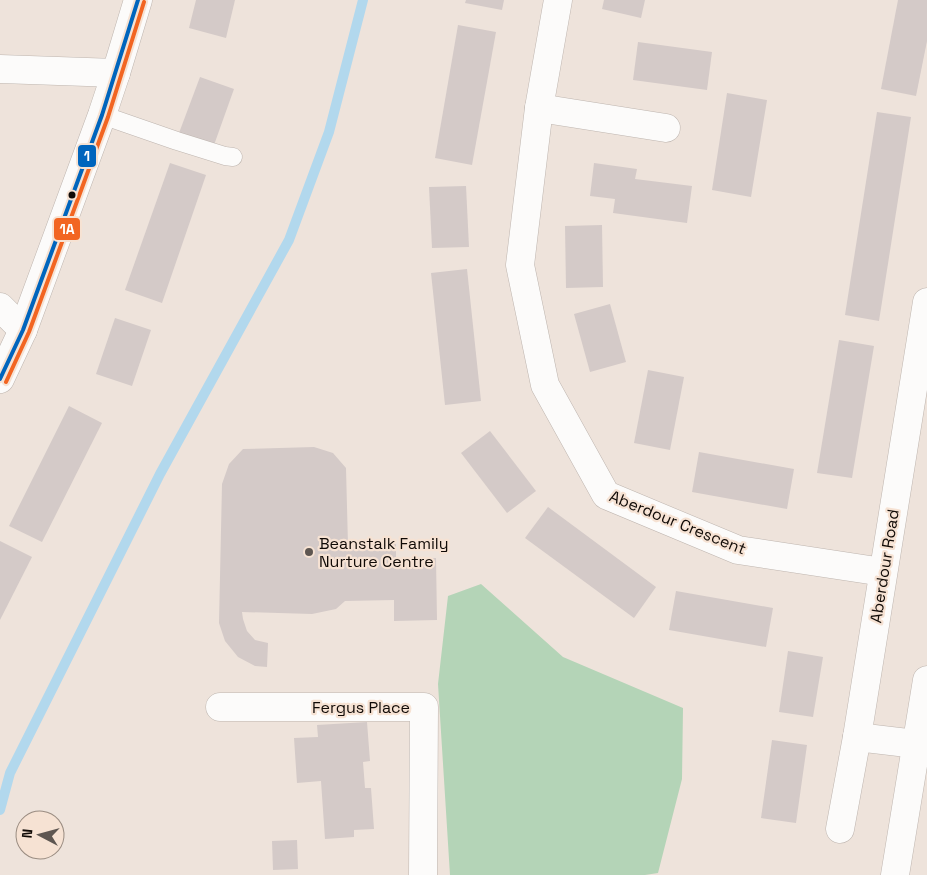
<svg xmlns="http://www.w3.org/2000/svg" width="927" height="875" font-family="'Space Grotesk',sans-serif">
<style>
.green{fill:#b4d4b7}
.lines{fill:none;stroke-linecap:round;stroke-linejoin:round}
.stream{stroke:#b2d8ed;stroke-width:10}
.building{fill:#d4cac8}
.service-casing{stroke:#beb5af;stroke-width:19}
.minor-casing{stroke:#beb5af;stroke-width:29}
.secondary-casing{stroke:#beb5af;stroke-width:29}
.service{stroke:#fcfbfa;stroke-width:18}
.minor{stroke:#fcfbfa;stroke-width:28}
.secondary{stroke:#fcfbfa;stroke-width:28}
.bus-1-casing{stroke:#f6e2d3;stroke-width:8}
.bus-2-casing{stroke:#f6e2d3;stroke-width:8}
.bus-1{stroke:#0065bd;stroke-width:4}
.bus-2{stroke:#f26522;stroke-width:4}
.bus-dot{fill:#100a06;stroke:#f6e2d3;stroke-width:2}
.poi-dot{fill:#5e5651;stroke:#f6e2d3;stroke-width:2}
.labels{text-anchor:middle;stroke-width:4.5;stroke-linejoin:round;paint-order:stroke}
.street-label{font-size:16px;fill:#100a06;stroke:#f6e2d3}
.poi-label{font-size:16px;fill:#100a06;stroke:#f6e2d3;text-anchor:start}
.line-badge{stroke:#f6e2d3;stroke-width:2}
.badge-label{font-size:14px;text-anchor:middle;font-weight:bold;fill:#fff}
</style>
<rect width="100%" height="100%" fill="#eee3db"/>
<polygon class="green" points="481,584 563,657 683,708 682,779 658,873 645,875 450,875 438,684 448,596"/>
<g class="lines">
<polyline class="stream" points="0,810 10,773 160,474 289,240 329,132 363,0"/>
</g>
<g class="building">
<polygon points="196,0 235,0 226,38 189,28"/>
<polygon points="466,0 504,0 502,10 465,3"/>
<polygon points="604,0 645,0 641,18 602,9"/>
<polygon points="898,0 927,0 927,41 916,96 881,89"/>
<polygon points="458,25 496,32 472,165 435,158"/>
<polygon points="638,42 712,52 707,90 633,80"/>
<polygon points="200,77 234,89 214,145 179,133"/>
<polygon points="727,93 767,100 751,197 712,190"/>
<polygon points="877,112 911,117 879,321 845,315"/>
<polygon points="170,163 206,175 162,303 125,290"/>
<polygon points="594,163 637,169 635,179 692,186 687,223 613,213 615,199 590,196"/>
<polygon points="466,186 469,247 432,248 429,187"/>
<polygon points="602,225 603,287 566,288 565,226"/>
<polygon points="467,269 481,401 445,405 431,273"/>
<polygon points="610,304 626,362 590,372 574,314"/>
<polygon points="115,318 151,330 132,386 96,374"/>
<polygon points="839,340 874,346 852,478 817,473"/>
<polygon points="648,370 684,377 670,450 634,443"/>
<polygon points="69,406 102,423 42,542 9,526"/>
<polygon points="490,431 536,491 507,513 461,453"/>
<polygon points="314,447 333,453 346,468 348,545 396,544 396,559 436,558 437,620 394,621 394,600 345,601 336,609 312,614 242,612 243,619 247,631 255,640 268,643 267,667 255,666 238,657 225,641 219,623 222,484 229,464 243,449"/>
<polygon points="699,452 794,469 787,509 692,492"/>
<polygon points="548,507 656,587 634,618 525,538"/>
<polygon points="0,541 32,557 0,620"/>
<polygon points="676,591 773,608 766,647 669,630"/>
<polygon points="788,651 823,657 813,717 779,712"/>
<polygon points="367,722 370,761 363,762 365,788 371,788 374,829 354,830 354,837 325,839 321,781 297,783 294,738 318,737 317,725"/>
<polygon points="772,740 807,745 796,823 761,818"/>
<polygon points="297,840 298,869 273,870 272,841"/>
</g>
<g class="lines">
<defs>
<polyline id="service" points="102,115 177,141 225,156 233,157"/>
<g id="minor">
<polyline points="558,0 539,108 520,265 545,385 606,495 738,550 883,572"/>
<polyline points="0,69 116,73"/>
<polyline points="539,108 666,128"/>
<polyline points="0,307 23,330"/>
<polyline points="0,379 23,330 102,115 116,73 138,0"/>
<polyline points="220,707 424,707 423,875"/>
<polyline points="857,737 916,744"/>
<polyline points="840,829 857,737 927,302"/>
</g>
<polyline id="secondary" points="895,875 927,680"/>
</defs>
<use href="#service" class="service-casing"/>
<use href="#minor" class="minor-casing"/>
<use href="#secondary" class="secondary-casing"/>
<use href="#service" class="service"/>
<use href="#minor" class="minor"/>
<use href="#secondary" class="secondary"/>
<defs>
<polyline id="bus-1" points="0,379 23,330 102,115 138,0"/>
<polyline id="bus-2" points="6,382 29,332 108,117 144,2"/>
</defs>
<use href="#bus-1" class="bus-1-casing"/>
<use href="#bus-2" class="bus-2-casing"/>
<use href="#bus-1" class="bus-1"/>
<use href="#bus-2" class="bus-2"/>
</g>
<circle class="bus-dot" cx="72" cy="195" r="4.5"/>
<circle class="poi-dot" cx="309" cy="552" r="5"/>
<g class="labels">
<g class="street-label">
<text transform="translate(678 522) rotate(22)" y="6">Aberdour Crescent</text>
<text transform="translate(884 566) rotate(-81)" y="6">Aberdour Road</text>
<text x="361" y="713">Fergus Place</text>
</g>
<g class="poi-label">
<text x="319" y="549">Beanstalk Family<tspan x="319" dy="18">Nurture Centre</tspan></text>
</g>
</g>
<g class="line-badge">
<rect x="77" y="144" width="20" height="24" rx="5" fill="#0065bd"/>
<rect x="53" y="217" width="28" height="24" rx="5" fill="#f26522"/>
</g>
<g class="badge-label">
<text x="87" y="161">1</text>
<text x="67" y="234">1A</text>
</g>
<g transform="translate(40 835) rotate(276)"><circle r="24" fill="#f6e2d3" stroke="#9a8c81"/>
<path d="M0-4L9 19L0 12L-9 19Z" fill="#5e5651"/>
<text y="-8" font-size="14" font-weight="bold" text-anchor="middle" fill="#100a06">N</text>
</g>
</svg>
